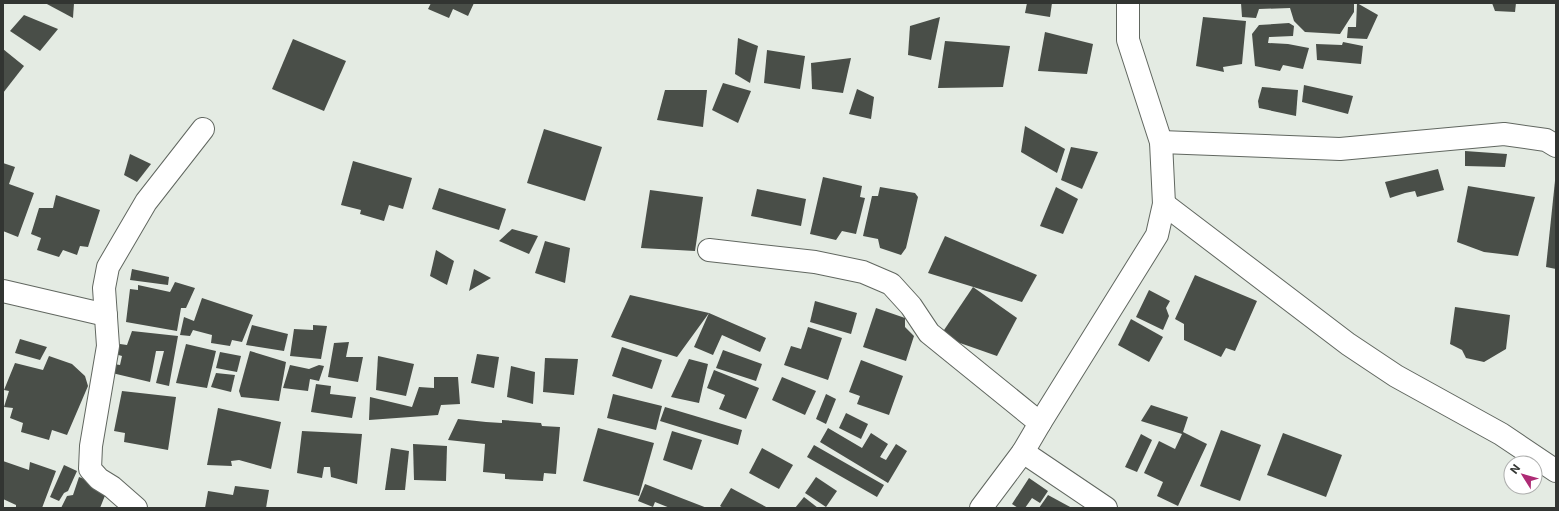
<svg xmlns="http://www.w3.org/2000/svg" width="1559" height="511" font-family="Inter,sans-serif">
<style>
.building{fill:#494e48}
.lines{fill:none;stroke-linecap:round;stroke-linejoin:round}
.street-casing{stroke:#616760;stroke-width:24}
.street{stroke:#fff;stroke-width:22}
</style>
<rect width="100%" height="100%" fill="#e4ebe3"/>
<g class="building">
<polygon points="45,3 74,3 73,18"/>
<polygon points="431,3 474,3 468,16 453,9 449,18 428,9"/>
<polygon points="1027,3 1052,3 1050,17 1025,13"/>
<polygon points="1241,3 1354,3 1354,12 1340,34 1305,32 1294,21 1290,8 1259,9 1256,18 1242,17"/>
<polygon points="1357,3 1378,15 1367,39 1347,38 1348,27 1356,27"/>
<polygon points="1492,3 1516,3 1515,12 1495,11"/>
<polygon points="24,15 58,29 40,51 10,31"/>
<polygon points="940,17 931,60 908,55 910,26"/>
<polygon points="1203,17 1246,21 1242,64 1223,67 1224,72 1196,66"/>
<polygon points="1289,23 1294,26 1293,36 1269,37 1268,43 1288,44 1309,48 1303,69 1283,65 1280,71 1255,66 1252,34 1259,25"/>
<polygon points="1045,32 1093,44 1087,74 1038,71"/>
<polygon points="738,38 758,46 750,83 735,74"/>
<polygon points="293,39 346,61 324,111 272,89"/>
<polygon points="945,41 1010,46 1003,87 938,88"/>
<polygon points="1343,42 1363,46 1361,64 1317,60 1316,44 1342,45"/>
<polygon points="3,49 24,66 3,93"/>
<polygon points="767,50 805,56 800,89 764,83"/>
<polygon points="851,58 843,93 812,89 811,63"/>
<polygon points="723,83 751,91 738,123 712,110"/>
<polygon points="1304,85 1353,96 1348,114 1302,102"/>
<polygon points="1262,87 1298,90 1296,116 1259,108 1258,101"/>
<polygon points="857,89 874,97 871,119 849,114"/>
<polygon points="665,90 707,90 703,127 657,120"/>
<polygon points="1025,126 1065,149 1057,173 1021,152"/>
<polygon points="544,129 602,147 585,201 527,183"/>
<polygon points="1071,147 1098,152 1082,189 1061,180"/>
<polygon points="1465,151 1507,154 1505,167 1465,166"/>
<polygon points="130,154 151,164 137,182 124,175"/>
<polygon points="353,161 412,178 403,209 389,205 384,221 360,214 361,210 341,205"/>
<polygon points="3,163 15,167 9,184 34,193 18,237 3,231"/>
<polygon points="1438,169 1444,190 1417,197 1415,191 1405,193 1390,198 1385,182"/>
<polygon points="823,177 862,186 860,197 865,198 856,234 842,231 836,240 810,234"/>
<polygon points="1555,181 1556,181 1556,269 1546,267"/>
<polygon points="1468,186 1535,197 1518,256 1484,252 1457,242"/>
<polygon points="880,187 915,193 918,197 906,248 901,255 880,248 878,239 863,236 872,196 878,196"/>
<polygon points="1056,187 1078,199 1063,234 1040,226"/>
<polygon points="439,188 506,209 499,230 432,209"/>
<polygon points="757,189 806,199 801,226 751,216"/>
<polygon points="650,190 703,197 695,251 641,248"/>
<polygon points="56,195 100,210 88,247 80,246 77,255 63,250 59,257 37,250 41,238 31,234 39,208 53,208"/>
<polygon points="512,229 538,236 529,254 499,241"/>
<polygon points="945,236 1037,275 1022,302 928,273"/>
<polygon points="545,241 570,248 565,283 535,273"/>
<polygon points="436,250 454,261 447,285 430,276"/>
<polygon points="132,269 169,277 168,285 130,280"/>
<polygon points="474,269 491,278 469,291"/>
<polygon points="1195,275 1257,301 1235,351 1226,348 1221,357 1184,340 1184,324 1175,319"/>
<polygon points="175,282 195,288 186,308 181,308 177,331 126,322 130,289 138,290 138,285 170,292"/>
<polygon points="973,287 1017,318 997,356 940,336"/>
<polygon points="1149,290 1170,301 1166,308 1169,316 1163,330 1136,317"/>
<polygon points="630,295 709,313 766,338 760,352 722,335 713,355 694,347 709,313 677,357 611,337"/>
<polygon points="202,298 253,315 242,342 232,340 230,346 211,343 212,335 193,330 190,336 180,335 184,317 194,321"/>
<polygon points="815,301 857,313 851,334 810,322"/>
<polygon points="1455,307 1510,315 1506,349 1484,362 1466,358 1462,350 1450,344"/>
<polygon points="876,308 905,318 905,327 914,336 906,361 863,347"/>
<polygon points="1131,319 1163,337 1149,362 1118,345"/>
<polygon points="252,325 288,334 284,351 246,345"/>
<polygon points="313,325 327,326 321,359 290,356 294,329 313,330"/>
<polygon points="808,327 842,338 828,380 784,365 791,346 801,349"/>
<polygon points="132,331 178,336 169,386 156,383 164,351 156,351 150,382 112,373 114,364 120,365 122,356 115,354 120,344 127,345"/>
<polygon points="20,339 47,347 40,360 15,353"/>
<polygon points="349,342 346,357 363,357 358,382 328,377 334,343"/>
<polygon points="186,344 216,351 207,388 176,383"/>
<polygon points="622,347 662,360 652,389 612,376"/>
<polygon points="723,350 762,364 756,381 716,368"/>
<polygon points="250,351 286,362 279,401 241,397 239,391"/>
<polygon points="220,352 241,356 237,372 216,368"/>
<polygon points="477,354 499,357 494,388 471,383"/>
<polygon points="49,356 72,364 85,376 88,386 67,435 52,430 49,440 21,432 23,423 10,418 13,408 4,407 9,391 4,390 15,363 43,370"/>
<polygon points="378,356 414,364 406,396 376,390"/>
<polygon points="545,358 578,359 574,395 543,392"/>
<polygon points="689,359 708,364 699,403 671,397"/>
<polygon points="861,360 903,376 889,415 857,404 860,396 849,392"/>
<polygon points="290,365 309,369 319,365 324,366 319,381 310,379 308,391 283,388"/>
<polygon points="511,366 535,372 533,404 507,397"/>
<polygon points="714,370 759,388 746,419 719,409 725,395 707,388"/>
<polygon points="216,373 235,375 231,392 211,387"/>
<polygon points="434,377 458,377 460,404 441,405 438,415 369,420 370,397 412,407 419,387 434,388"/>
<polygon points="782,377 816,391 805,415 772,400"/>
<polygon points="316,384 331,386 330,394 356,397 352,418 311,412"/>
<polygon points="122,391 176,397 168,450 124,442 125,433 114,431"/>
<polygon points="613,394 662,406 656,430 607,418"/>
<polygon points="826,394 836,399 826,424 816,419"/>
<polygon points="1151,405 1188,417 1183,432 1207,444 1178,506 1157,496 1163,482 1144,473 1159,441 1175,449 1182,434 1141,421"/>
<polygon points="665,407 742,430 738,445 660,421"/>
<polygon points="218,408 281,422 271,469 239,460 231,461 232,466 207,465"/>
<polygon points="846,413 868,424 861,439 839,428"/>
<polygon points="458,419 486,422 502,423 502,420 541,423 542,426 560,427 556,474 544,473 543,481 505,479 505,474 483,472 485,444 448,440"/>
<polygon points="598,428 654,443 639,496 583,481"/>
<polygon points="828,428 862,448 871,433 888,444 880,457 886,460 896,444 907,451 888,483 820,442"/>
<polygon points="1221,430 1261,445 1240,501 1200,486"/>
<polygon points="302,431 362,434 357,484 331,477 330,467 324,467 322,478 297,473"/>
<polygon points="672,431 702,440 692,470 663,460"/>
<polygon points="1283,433 1342,455 1326,497 1267,475"/>
<polygon points="1141,434 1152,440 1137,472 1125,467"/>
<polygon points="413,444 447,446 446,481 414,480"/>
<polygon points="814,445 884,485 877,497 807,457"/>
<polygon points="391,448 409,451 405,490 385,490"/>
<polygon points="762,448 793,465 779,489 749,473"/>
<polygon points="3,461 29,470 30,462 56,471 42,508 16,508 16,505 3,499"/>
<polygon points="64,465 77,471 68,491 64,493 59,501 50,497"/>
<polygon points="79,477 108,488 100,508 61,508 67,496 73,495"/>
<polygon points="816,477 837,491 826,507 805,493"/>
<polygon points="1029,478 1048,491 1040,503 1032,498 1025,508 1018,508 1012,504"/>
<polygon points="645,484 707,508 670,508 655,502 653,507 638,501"/>
<polygon points="235,486 269,490 266,508 205,508 208,491 233,495"/>
<polygon points="731,488 768,508 723,508 720,506"/>
<polygon points="1048,495 1072,508 1039,508"/>
<polygon points="804,497 818,508 795,508"/>
</g>
<g class="lines">
<defs>
<g id="street">
<polyline points="1161,142 1340,149 1504,134 1546,140 1556,146"/>
<polyline points="1164,204 1348,344 1396,376 1501,434 1556,471"/>
<polyline points="709,250 815,262 863,272 891,284 911,306 929,333 1040,423"/>
<polyline points="3,291 106,315"/>
<polyline points="1023,452 1106,508"/>
<polyline points="136,508 112,487 99,479 90,469 91,446 108,346 104,288 108,267 146,202 203,129"/>
<polyline points="981,508 1023,452 1040,423 1157,235 1164,204 1161,142 1128,40 1128,3"/>
</g>
</defs>
<use href="#street" class="street-casing"/>
<use href="#street" class="street"/>
</g>
<rect width="1559" height="511" fill="none" stroke="#323532" stroke-width="8"/>
<g transform="translate(1523 475) rotate(307)"><circle r="19" fill="#ffffff" stroke="#adaead"/>
<path d="M0-3L7 15L0 10L-7 15Z" fill="#ae2b75"/>
<text y="-6" font-size="11" font-weight="bold" text-anchor="middle" fill="#323532">N</text>
</g>
</svg>
